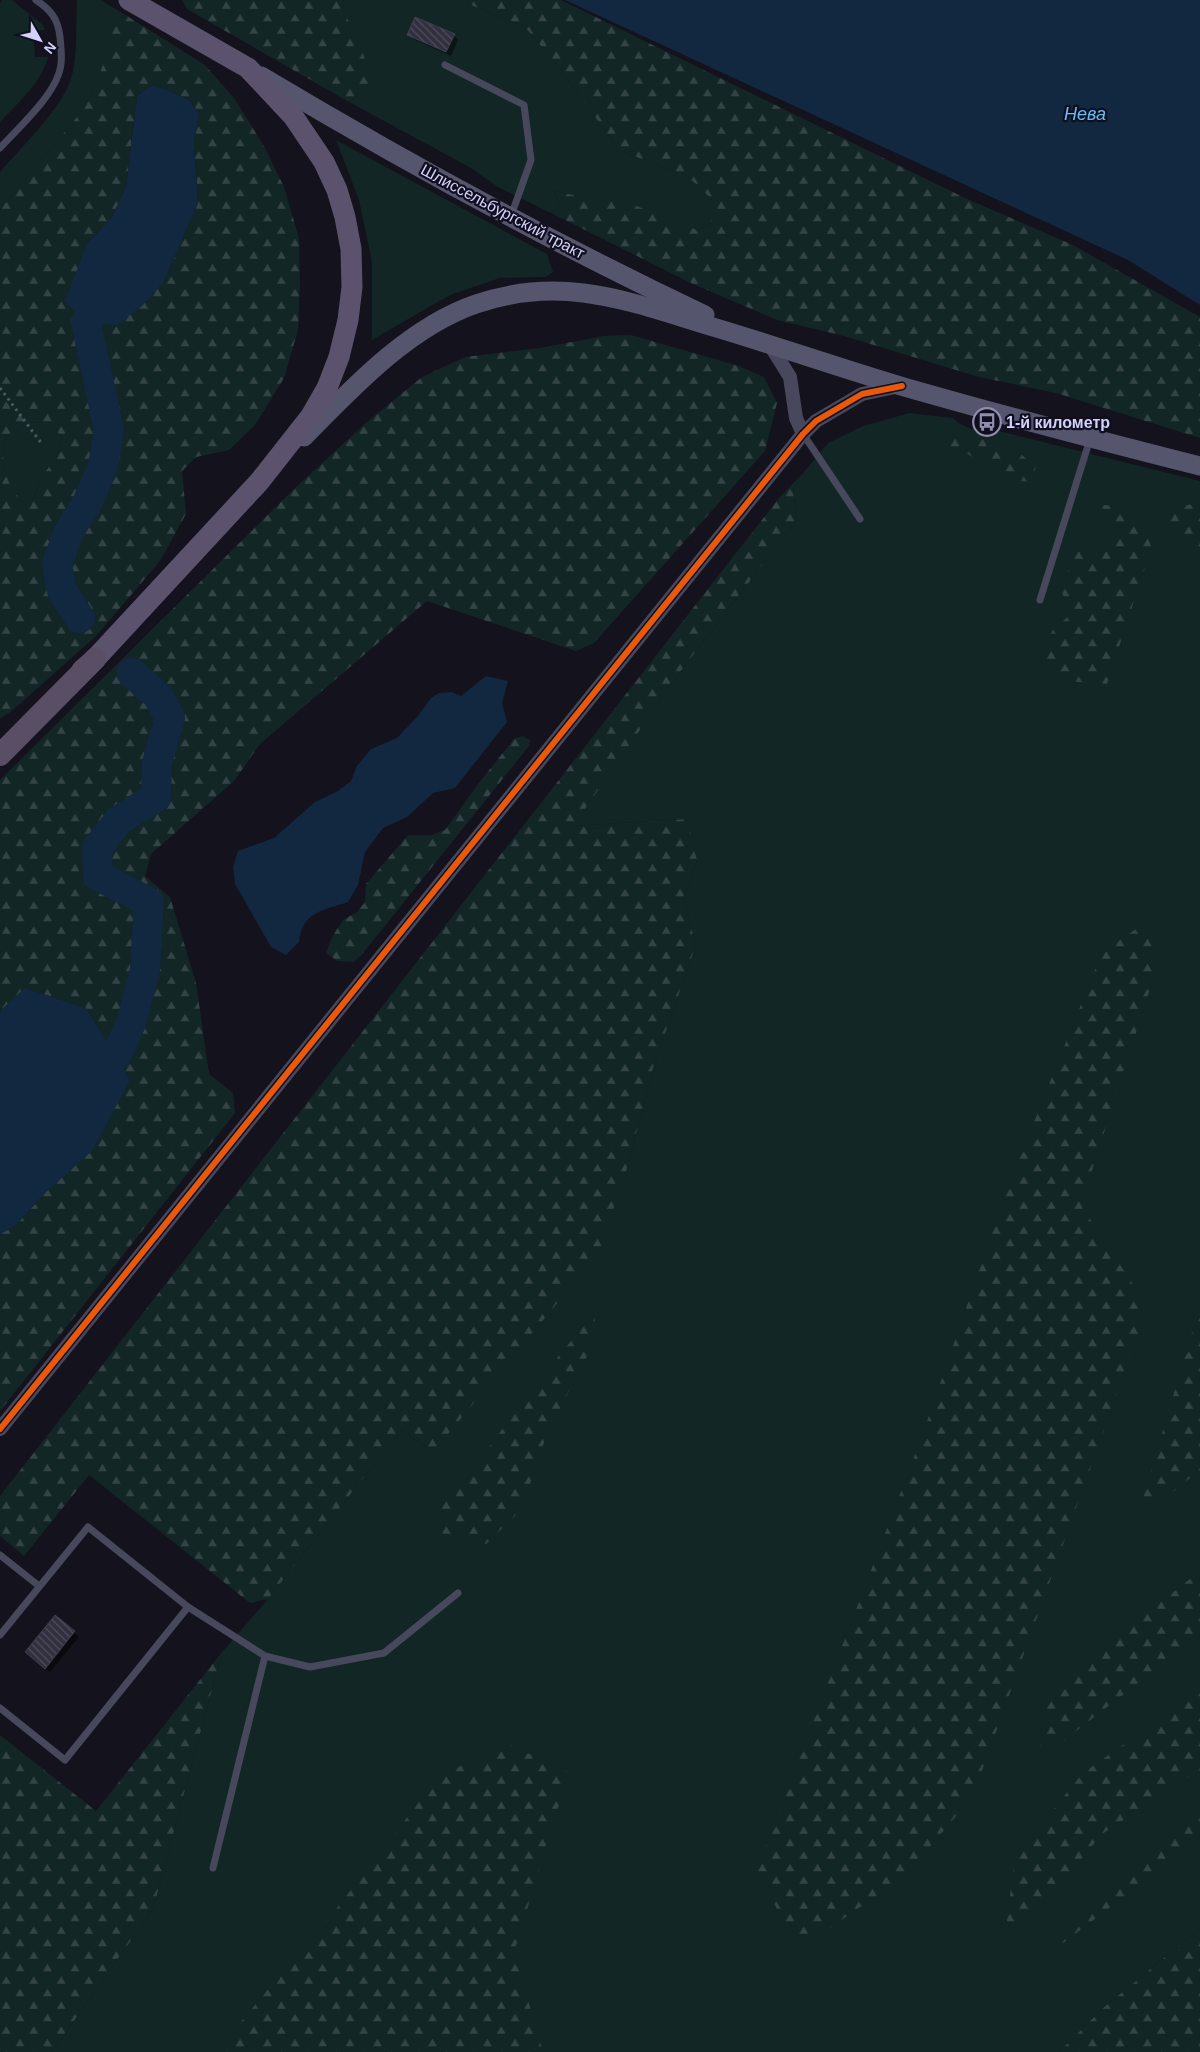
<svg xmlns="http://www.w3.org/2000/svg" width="1200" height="2052" font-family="Arial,sans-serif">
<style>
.green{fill:#122625}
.forest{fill:url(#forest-firs);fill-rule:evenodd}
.water{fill:#122841}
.shadow{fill:#0007}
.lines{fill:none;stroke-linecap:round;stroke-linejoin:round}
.river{stroke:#122841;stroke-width:30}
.building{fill:url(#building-back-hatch);stroke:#3f3d4f}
.path{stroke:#4a5862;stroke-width:3;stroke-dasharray:2.5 4;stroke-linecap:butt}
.service{stroke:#48485c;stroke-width:7}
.minor{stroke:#48485c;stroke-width:14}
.secondary{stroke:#55566e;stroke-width:19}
.primary{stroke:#5b536d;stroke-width:21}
.trunk{stroke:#5a4e66;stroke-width:22}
.cycleway-casing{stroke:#100f1f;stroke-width:9}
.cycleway{stroke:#e8590c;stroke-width:6}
.labels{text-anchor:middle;stroke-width:4.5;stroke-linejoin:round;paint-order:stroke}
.street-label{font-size:16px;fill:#d2d1fb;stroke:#100f1f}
.poi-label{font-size:16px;font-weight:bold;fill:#d2d1fb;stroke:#100f1f;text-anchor:start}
.water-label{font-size:18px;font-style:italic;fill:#67bef3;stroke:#100f1f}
</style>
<defs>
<pattern id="forest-firs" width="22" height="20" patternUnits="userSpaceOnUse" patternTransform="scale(1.25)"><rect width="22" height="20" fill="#122625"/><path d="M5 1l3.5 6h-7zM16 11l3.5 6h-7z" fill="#344446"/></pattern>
<pattern id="building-back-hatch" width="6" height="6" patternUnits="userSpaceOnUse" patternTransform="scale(1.25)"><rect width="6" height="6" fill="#32303e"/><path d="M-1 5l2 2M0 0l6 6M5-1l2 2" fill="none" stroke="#4f4d5b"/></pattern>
</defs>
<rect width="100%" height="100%" fill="#14121c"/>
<g class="green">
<path d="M2 0H12L43 25 45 30 33 31 35 57H48C41 83 18 103 0 122V3Z"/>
<path d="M77 0H101L127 16 120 18 98 81 82 111 0 210V172C23 145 54 117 69 84 79 61 75 25 77 0Z"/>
<polygon points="346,0 466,0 473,6 525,27 554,61 620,151 686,175 717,203 710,224 697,230 578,196 554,191 565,220 498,187 471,168 349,102 370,82 341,4"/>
<polygon points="336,140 547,254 553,272 546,277 500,278 450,295 372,340 372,262 359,200"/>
<polygon points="909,413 953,418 960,424 977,431 999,431 1200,481 1200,1928 1102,2009 1059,2052 52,2052 153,1909 222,1652 268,1599 401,1430 433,1452 629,1162 653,1068 696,945 683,898 697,860 686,819 572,826 683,668 797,520 793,489 804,472 828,443 863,426"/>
<polygon points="29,422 51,423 62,438 57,456 43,475 30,507 11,491 5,471 2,446 7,436"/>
</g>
<g class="forest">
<polygon points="182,0 346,0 341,4 364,56 370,82 349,102 187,9"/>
<polygon points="466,0 561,0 965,198 1073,245 1200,317 1200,438 1056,393 979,377 844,336 777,320 691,283 565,220 554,191 578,196 619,199 697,230 710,224 716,203 686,175 620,151 554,61 525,27 473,6"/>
<path d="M127 16 205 65 234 98 264 146 284 187 299 238 300 283 298 330 284 378 255 425 229 450 196 457 182 471 186 514 160 561 96 636 13 710 0 719V210L82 111 98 81 115 23 120 18ZM152 85 170 91 189 100 199 114 194 144 198 203 164 281 87 244 112 217 126 187 137 96ZM29 422 51 423 62 438 57 456 43 475 30 507 12 491 5 471 2 446 7 436Z"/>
<polygon points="631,335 739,366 764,377 777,403 765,451 594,643 576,651 427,601 260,744 234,781 151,854 145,876 170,897 196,983 209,1074 233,1093 235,1113 0,1411 0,1234 15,1226 44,1194 130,1080 86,1008 25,988 0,1011 0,780 296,487 367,422 422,377 465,357 540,348 603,336"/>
<polygon points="954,431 1004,445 1022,455 1036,467 1030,482 1000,479 987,466 966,453 950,449 945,439"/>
<polygon points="804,472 793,489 797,520 683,668 573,826 687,819 697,860 683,898 696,945 653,1068 629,1162 599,1253 433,1452 401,1430 268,1599 250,1603 89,1475 24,1556 0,1536 0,1496 779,498"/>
<polygon points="1200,502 1200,553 1191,551 1164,521 1176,508"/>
<polygon points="1100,505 1125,506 1149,531 1151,549 1107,684 1066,681 1044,656 1052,631 1072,613 1060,589 1077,552 1108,543 1116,525 1095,511"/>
<polygon points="522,736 530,740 529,746 363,953 354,962 337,961 326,953 332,937 343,920 357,912 365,902 366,884 408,835 431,835 445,830 478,784 514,739"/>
<polygon points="1148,921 1155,973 1081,1205 1148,1307 973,1796 906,1875 800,1949 756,1872 921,1439 1006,1192 1102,952"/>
<polygon points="1200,1305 1200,1470 1136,1522"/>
<polygon points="595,1312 594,1342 547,1434 521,1510 486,1544 440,1533 437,1507 490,1446 534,1386"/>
<polygon points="1200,1571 1200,1635 1040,1759 1044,1694"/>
<polygon points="222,1652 153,1909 52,2052 0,2052 0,1735 96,1811"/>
<polygon points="1200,1691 1200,1770 1102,1834 1034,1915 1006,1928 1015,1856 1083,1773"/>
<polygon points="510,1745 569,1772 514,1952 543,2052 215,2052 333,1913 440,1775"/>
<polygon points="1200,1808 1200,1839 1050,1953 1114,1881"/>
<polygon points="1200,1928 1200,2052 1059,2052 1102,2009"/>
</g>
<g class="water">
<polygon points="565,0 1200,0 1200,305 1128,260"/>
<polygon points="152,85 170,91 189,100 199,114 194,144 198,203 164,281 143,305 117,325 86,323 65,301 87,244 112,217 126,187 137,96"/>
<path d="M486 676 508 681 502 703 507 722 455 788 433 793 407 817 383 828 365 852 358 885 348 902C325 910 302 911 299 942L286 955 271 947 235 884 233 867 238 851 274 838 315 802 338 791 351 781 357 766 371 749 397 738 417 717 431 698 439 693 451 692 461 696Z"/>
<polygon points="25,988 86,1008 130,1080 92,1151 44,1194 15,1226 0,1234 0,1011"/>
</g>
<g class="shadow">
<polygon points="408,34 454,35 458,40 451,56 413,39"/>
<polygon points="56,1617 79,1637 50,1672 32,1657"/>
</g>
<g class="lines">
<g class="river">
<polyline points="80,618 62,591 57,565 68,533 87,503 103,466 109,430 86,323 106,286"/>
<polyline points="86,1083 116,1056 131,1023 145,970 149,902 98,876 97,848 119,820 156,797 157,763 170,718 158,696 132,673"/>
</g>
</g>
<g class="building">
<polygon points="415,17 455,34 446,52 407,35"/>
<polygon points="55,1615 75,1631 45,1669 25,1652"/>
</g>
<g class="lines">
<polyline class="path" points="0,388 42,444"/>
<g class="service">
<polyline points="445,65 524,105 531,160 511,216"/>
<path d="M0 148C19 127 58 93 61 64 62 55 61 46 60 37 58 19 51 10 36 0"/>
<polyline points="803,434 860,519"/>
<polyline points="1040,600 1090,439"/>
<polyline points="0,1555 39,1586"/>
<polyline points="188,1607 265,1656 310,1667 384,1653 458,1593"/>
<polyline points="0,1635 88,1527 188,1607 65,1760 0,1708"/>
<polyline points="213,1868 265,1656"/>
</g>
<g class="minor">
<polyline points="770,345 790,377 796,418 803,434"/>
<polyline points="0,1429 803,434 816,421 862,394 900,386"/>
</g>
<g class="secondary">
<path d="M261 76C405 162 553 243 705 315"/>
<path d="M304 437C353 387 409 327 476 304 564 274 630 302 713 327 777 346 840 368 904 387 1002 415 1101 441 1200 466"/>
</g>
<polyline class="primary" points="82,670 95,659 259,482 311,416 327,388 339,357 348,320 352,287 351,249 345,217 337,190 324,162 293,116 248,68 129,0"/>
<polyline class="trunk" points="0,755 95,659"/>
<defs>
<polyline id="cycleway" points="0,1429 803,434 816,421 862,394 902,386"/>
</defs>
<use href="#cycleway" class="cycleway-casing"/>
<use href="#cycleway" class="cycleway"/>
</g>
<defs>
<symbol id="bus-ring" viewBox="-11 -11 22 22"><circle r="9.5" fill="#100f1f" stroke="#908ead" stroke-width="1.5"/><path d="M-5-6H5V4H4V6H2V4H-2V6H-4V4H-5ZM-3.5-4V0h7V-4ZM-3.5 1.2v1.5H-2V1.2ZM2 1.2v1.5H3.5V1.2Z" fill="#908ead"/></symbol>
</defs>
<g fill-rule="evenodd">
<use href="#bus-ring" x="971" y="406" width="32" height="32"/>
</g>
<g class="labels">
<g class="street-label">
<text transform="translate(503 211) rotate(28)" y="6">Шлиссельбургский тракт</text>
</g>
<g class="poi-label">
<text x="1006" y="428">1-й километр</text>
</g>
<g class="water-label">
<text x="1085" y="120">Нева</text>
</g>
</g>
<g transform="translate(40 40) rotate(129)" stroke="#100f1f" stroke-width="4" paint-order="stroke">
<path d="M0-4L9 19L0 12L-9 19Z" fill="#d2d1fb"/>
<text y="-8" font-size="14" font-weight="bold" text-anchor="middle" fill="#d2d1fb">N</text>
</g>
</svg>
